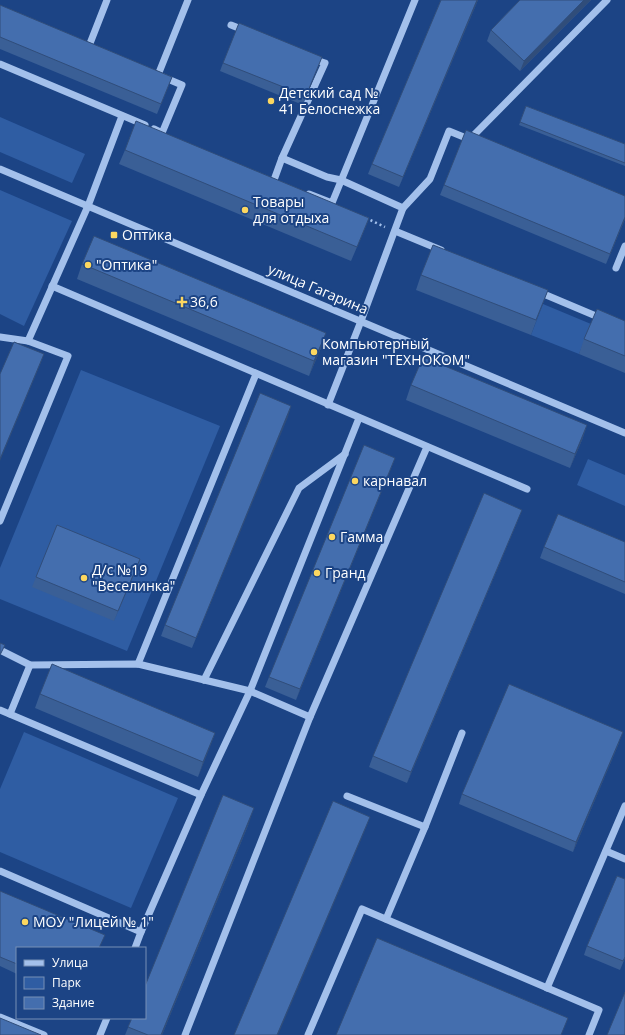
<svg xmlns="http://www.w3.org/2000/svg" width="625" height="1035" font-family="'Open Sans',sans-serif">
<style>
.green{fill:#2f5da3}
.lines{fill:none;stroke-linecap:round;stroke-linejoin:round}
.path{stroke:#a3c0eb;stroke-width:2.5;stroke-dasharray:2 3;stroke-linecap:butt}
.minor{stroke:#a3c0eb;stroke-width:7}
.wall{fill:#3a5f96}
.shaded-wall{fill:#304d7a}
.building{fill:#446eae;stroke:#304d7a}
.poi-dot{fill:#fcd760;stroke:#1c4485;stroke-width:1.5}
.labels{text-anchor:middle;stroke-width:4;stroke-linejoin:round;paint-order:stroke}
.poi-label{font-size:14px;fill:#fff;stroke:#1c4485;text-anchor:start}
.street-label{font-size:14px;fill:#fff;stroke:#1c4485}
</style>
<rect width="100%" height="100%" fill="#1c4485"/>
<g class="green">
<polygon points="0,117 85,154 72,183 0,152"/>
<polygon points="0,190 72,221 24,326 0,314"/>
<polygon points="543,304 591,324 579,354 531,335"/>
<polygon points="81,370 220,426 127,651 0,599 0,568"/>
<polygon points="588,459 625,475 625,506 577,485"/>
<polygon points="24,732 178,798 131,908 0,852 0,789"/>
</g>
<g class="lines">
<polyline class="path" points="366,218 385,227"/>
<g class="minor">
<polyline points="231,25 246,31"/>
<polyline points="89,46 107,0"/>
<polyline points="0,64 145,125"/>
<polyline points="158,75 188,0"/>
<polyline points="154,129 162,133 182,85 163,77"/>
<polyline points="470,139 607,0"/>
<polyline points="282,158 327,177 341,180 403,208 361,321 328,405"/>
<polyline points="0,169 625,433"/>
<polyline points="274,180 282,158 325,63 313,59"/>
<polyline points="309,194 332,203 415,0"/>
<polyline points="403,208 430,179 449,131 471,140"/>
<polyline points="395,231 441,250"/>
<polyline points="616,268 625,246"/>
<polyline points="52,286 527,489"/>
<polyline points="539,292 603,319"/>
<polyline points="0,337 28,341"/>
<polyline points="0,521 68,356 28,341 88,206 122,116"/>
<polyline points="0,650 30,665 138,664 250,691 310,717"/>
<polyline points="138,664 256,374"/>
<polyline points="204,680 299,488 345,454"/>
<polyline points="0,710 201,795"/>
<polyline points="10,714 30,665"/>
<polyline points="347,796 425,827"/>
<polyline points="606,851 625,859"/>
<polyline points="0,871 141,932 135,948"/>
<polyline points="386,919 425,827 462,733"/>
<polyline points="141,932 201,795 250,691 359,418"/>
<polyline points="547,988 625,806"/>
<polyline points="0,1017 44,1035"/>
<polyline points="100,1035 107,1018"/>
<polyline points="185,1035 310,717 427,447"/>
<polyline points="308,1035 362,909 599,1010 589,1035"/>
</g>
</g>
<g class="wall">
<polygon points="441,0 478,0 399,187 368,174 372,164"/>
<polygon points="520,0 591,0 520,71 487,41 491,30"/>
<polygon points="0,5 172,77 157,114 0,49"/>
<polygon points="223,63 319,65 303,105 220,71"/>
<polygon points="526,106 625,144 625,166 519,125"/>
<polygon points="125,150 369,218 363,233 351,261 119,164"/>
<polygon points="444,185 625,196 625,219 606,264 440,195"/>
<polygon points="82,264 321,348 309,376 77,279"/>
<polygon points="421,275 548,290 531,335 416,290"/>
<polygon points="625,321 625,373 579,354 584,339"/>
<polygon points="411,385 587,425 582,440 570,468 406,400"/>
<polygon points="291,406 192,648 161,636 165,625"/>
<polygon points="395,458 296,700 265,687 269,677"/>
<polygon points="518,520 407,783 369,767 373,756"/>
<polygon points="625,542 625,594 540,558 544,547"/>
<polygon points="140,559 114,621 32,587 36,577"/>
<polygon points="40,694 215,733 198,777 35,708"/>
<polygon points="619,743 573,852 459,804 462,794"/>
<polygon points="249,823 162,1035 125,1035 132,1018"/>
<polygon points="0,891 17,948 17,974 0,966"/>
<polygon points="587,946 625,958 620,970 584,955"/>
</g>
<g class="shaded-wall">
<polygon points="477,0 478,0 399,187 403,177"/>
<polygon points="584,0 591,0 520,71 524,61"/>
<polygon points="625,217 625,219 606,264 610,254"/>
<polygon points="326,333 321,348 309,376 314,361"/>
<polygon points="44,354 40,365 0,461 0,459"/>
<polygon points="291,406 288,417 192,648 196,638"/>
<polygon points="587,425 582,440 570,468 575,454"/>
<polygon points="395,458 391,469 296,700 300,689"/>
<polygon points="522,510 518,520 407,783 411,772"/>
<polygon points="140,559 136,569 114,621 118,611"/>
<polygon points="623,732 619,743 573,852 576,842"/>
<polygon points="215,733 210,747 198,777 203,762"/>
<polygon points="254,808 249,823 162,1035 161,1035"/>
<polygon points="370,817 366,828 278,1035 277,1035"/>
</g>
<g class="building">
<polygon points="441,0 477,0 403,177 372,164"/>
<polygon points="520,0 584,0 524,61 491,30"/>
<polygon points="0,5 172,77 161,104 0,37"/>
<polygon points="239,23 322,57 306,96 223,63"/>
<polygon points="526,106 625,144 625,163 520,122"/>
<polygon points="136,121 369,218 357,247 125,150"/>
<polygon points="466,130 625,196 625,217 610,254 444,185"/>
<polygon points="94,236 326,333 314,361 82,264"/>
<polygon points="433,245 548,290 536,320 421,275"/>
<polygon points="597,309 625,321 625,356 584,339"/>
<polygon points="14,342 44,354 0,459 0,374"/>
<polygon points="423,357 587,425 575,454 411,385"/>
<polygon points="260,393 291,406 196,638 165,625"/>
<polygon points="364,445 395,458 300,689 269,677"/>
<polygon points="484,493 522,510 411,772 373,756"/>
<polygon points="558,514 625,542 625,582 544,547"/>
<polygon points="57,525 140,559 118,611 36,577"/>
<polygon points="0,643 5,645 0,655"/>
<polygon points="52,664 215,733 203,762 40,694"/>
<polygon points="509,684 623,732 576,842 462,794"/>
<polygon points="223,795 254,808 161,1035 148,1035 128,1027 132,1018 145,1018 145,986"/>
<polygon points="333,801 370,817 277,1035 234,1035"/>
<polygon points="617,876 625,879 625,957 623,961 587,946"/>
<polygon points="0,891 105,935 99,948 17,948 17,964 0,957"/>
<polygon points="377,938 568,1018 561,1035 336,1035"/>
<polygon points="625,992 625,1035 607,1035"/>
<polygon points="0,1018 41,1035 0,1035"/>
</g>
<g class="poi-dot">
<circle cx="271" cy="101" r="4"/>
<circle cx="245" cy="210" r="4"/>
<rect x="110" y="231" width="8" height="8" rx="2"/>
<circle cx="88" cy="265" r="4"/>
<path d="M180 296h4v4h4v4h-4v4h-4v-4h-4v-4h4z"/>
<circle cx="314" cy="352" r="4"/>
<circle cx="355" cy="481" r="4"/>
<circle cx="332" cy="537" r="4"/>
<circle cx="317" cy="573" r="4"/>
<circle cx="84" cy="578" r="4"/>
<circle cx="25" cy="922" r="4"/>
</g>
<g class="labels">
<g class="poi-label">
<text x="279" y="98">Детский сад №<tspan x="279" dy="16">41 Белоснежка</tspan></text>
<text x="253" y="207">Товары<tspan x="253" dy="16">для отдыха</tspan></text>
<text x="122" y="240">Оптика</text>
<text x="96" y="270">"Оптика"</text>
<text x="190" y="307">36,6</text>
<text x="322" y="349">Компьютерный<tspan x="322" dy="16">магазин "ТЕХНОКОМ"</tspan></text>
<text x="363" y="486">карнавал</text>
<text x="340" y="542">Гамма</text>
<text x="92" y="575">Д/с №19<tspan x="92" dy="16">"Веселинка"</tspan></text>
<text x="325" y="578">Гранд</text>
<text x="33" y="927">МОУ "Лицей № 1"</text>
</g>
<g class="street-label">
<text transform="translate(318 289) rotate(23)" y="5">улица Гагарина</text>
</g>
</g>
<rect x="16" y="947" width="130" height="72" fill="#1c4485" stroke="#778fb6"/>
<rect x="24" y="960" width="20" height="6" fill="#a3c0eb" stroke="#778fb6"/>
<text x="52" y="967" font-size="12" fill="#ffffff">Улица</text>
<rect x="24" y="977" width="20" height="12" fill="#2f5da3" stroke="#778fb6"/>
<text x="52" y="987" font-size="12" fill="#ffffff">Парк</text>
<rect x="24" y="997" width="20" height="12" fill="#446eae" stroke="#778fb6"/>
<text x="52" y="1007" font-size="12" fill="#ffffff">Здание</text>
</svg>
